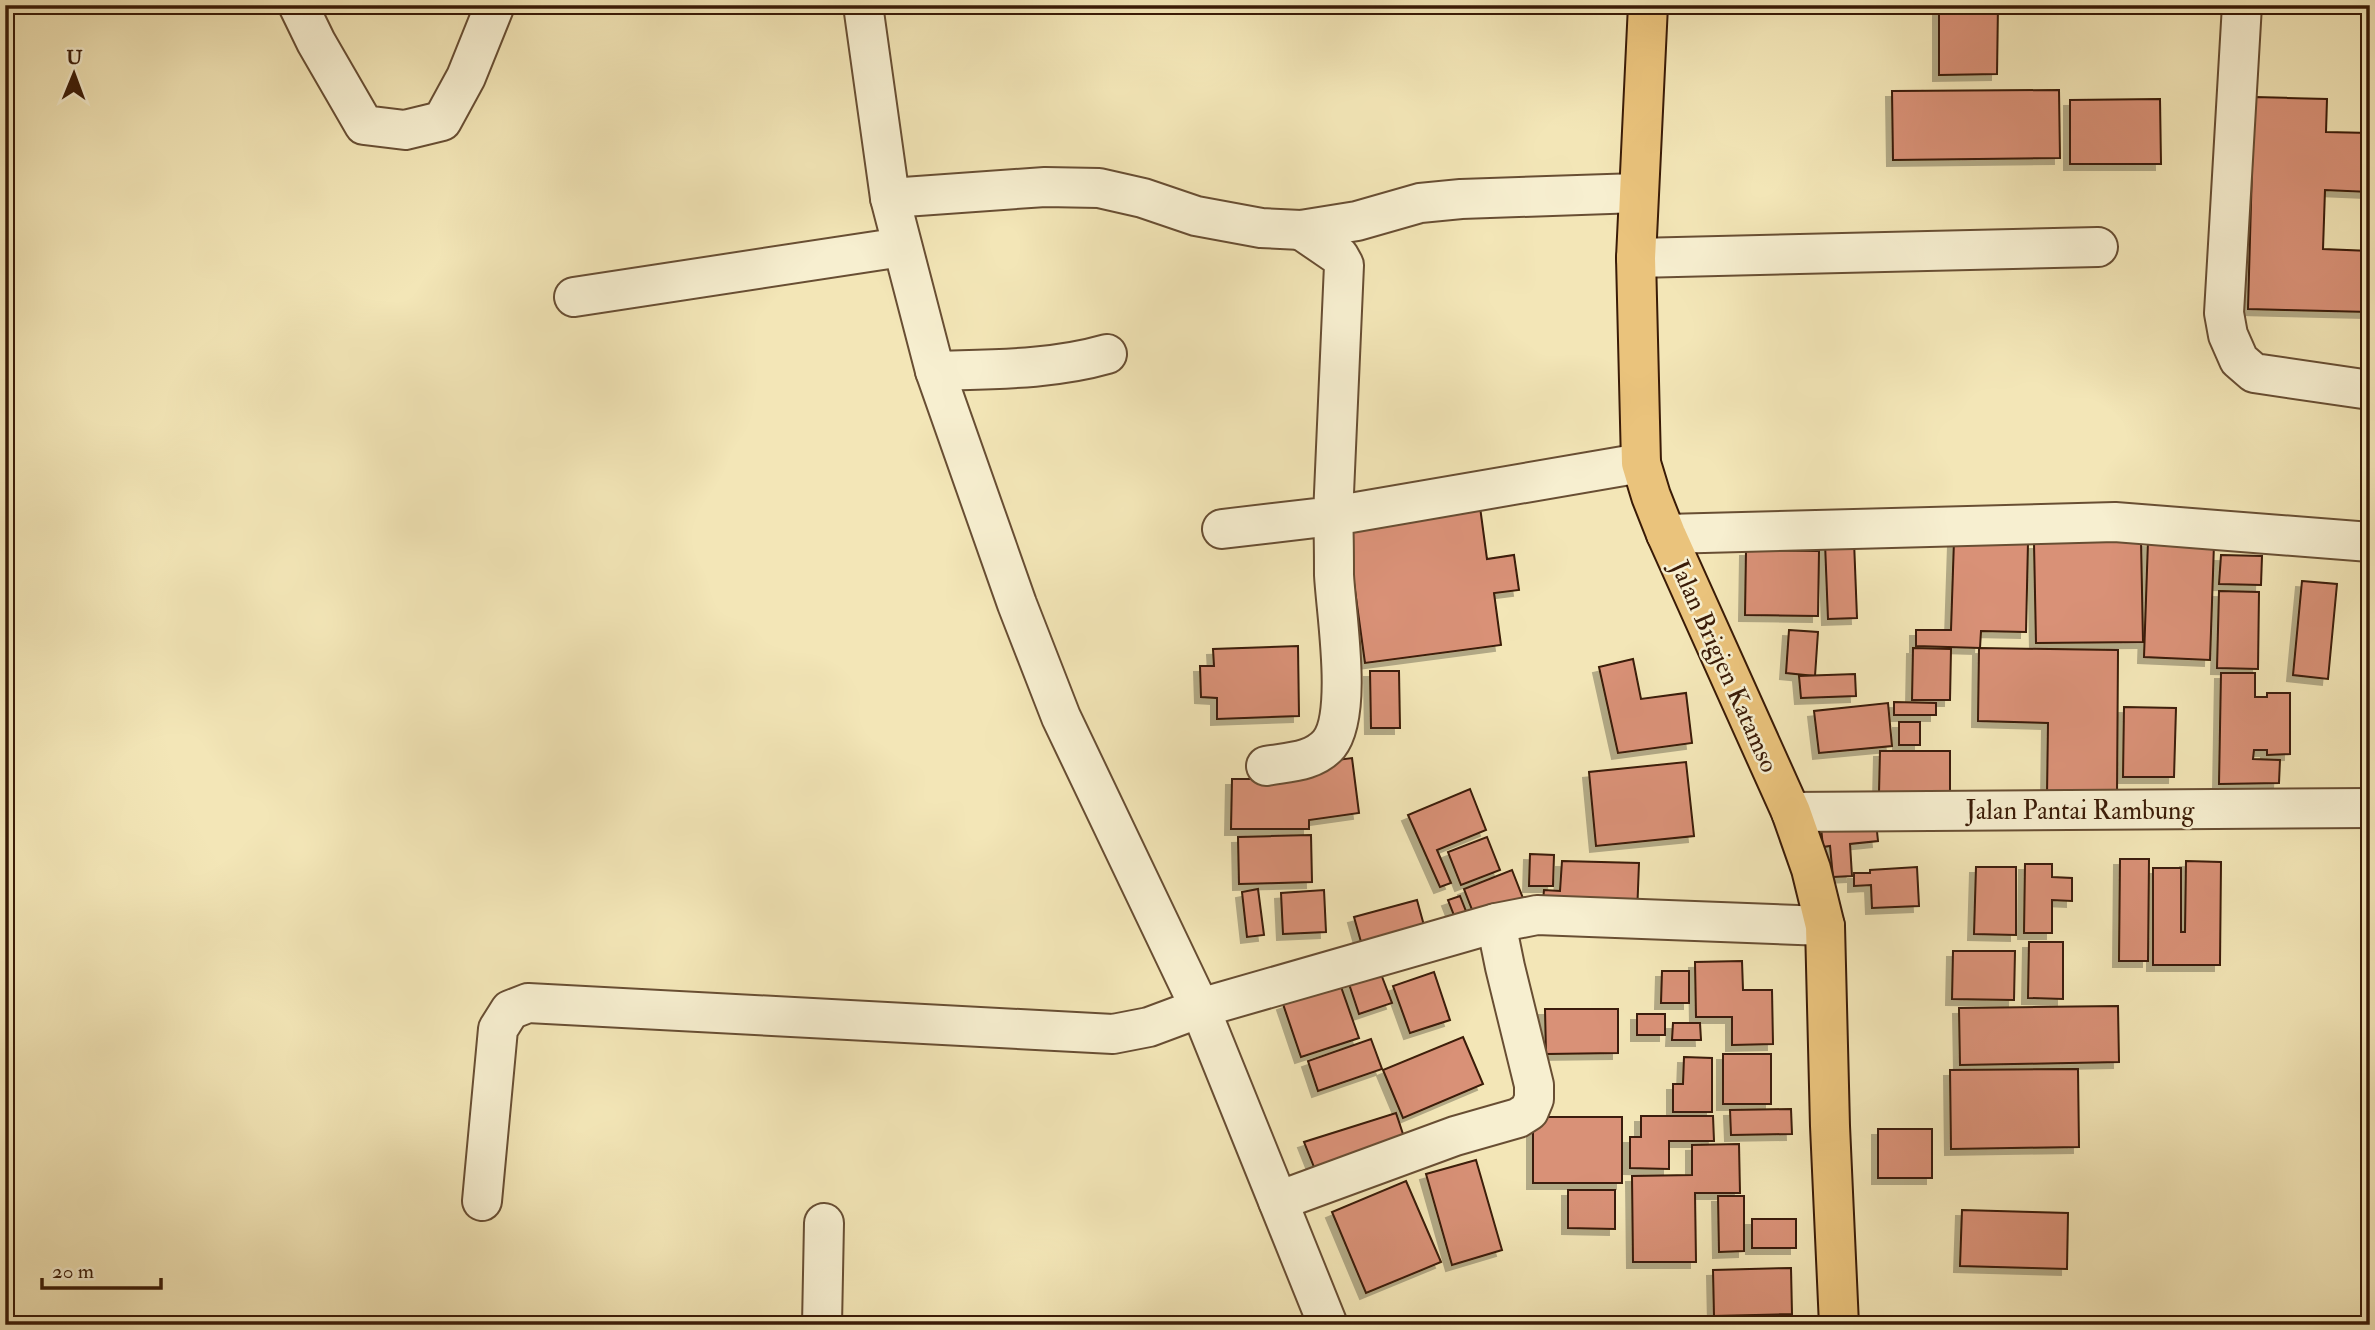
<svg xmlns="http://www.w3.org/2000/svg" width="2375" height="1330" font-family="'IM FELL Double Pica',serif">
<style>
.building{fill:#d99177;stroke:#3a1b07;stroke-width:2;filter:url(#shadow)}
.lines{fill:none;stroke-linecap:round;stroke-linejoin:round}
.minor-casing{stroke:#684e33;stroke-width:42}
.major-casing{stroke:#3a1b07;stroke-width:42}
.minor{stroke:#f7efd0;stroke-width:38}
.major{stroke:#eac37c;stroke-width:38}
.labels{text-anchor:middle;stroke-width:5;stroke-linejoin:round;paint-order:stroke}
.street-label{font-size:26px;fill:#3a1b07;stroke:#f7efd0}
</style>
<defs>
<filter id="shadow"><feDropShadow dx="-6" dy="6" stdDeviation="0" flood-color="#0004"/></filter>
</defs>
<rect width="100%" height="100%" fill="#f3e6b7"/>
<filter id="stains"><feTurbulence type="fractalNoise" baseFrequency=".00286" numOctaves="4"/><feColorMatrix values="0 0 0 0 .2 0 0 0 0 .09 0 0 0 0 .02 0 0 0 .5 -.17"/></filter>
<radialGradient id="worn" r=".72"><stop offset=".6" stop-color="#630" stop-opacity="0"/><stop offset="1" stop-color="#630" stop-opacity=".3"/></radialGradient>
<g class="building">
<polygon points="1939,5 1998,5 1997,74 1939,75"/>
<polygon points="2059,90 2060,158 1893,160 1892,91"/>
<polygon points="2254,97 2327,99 2326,132 2370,133 2370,192 2325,190 2323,249 2370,251 2370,312 2248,309"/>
<polygon points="2160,99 2161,164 2070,164 2070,100"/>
<polygon points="1480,507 1487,559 1514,555 1519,590 1494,593 1501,645 1365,663 1346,525"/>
<polygon points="1954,540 2028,542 2026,632 1981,631 1980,648 1916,646 1916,630 1951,630"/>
<polygon points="2141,540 2143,642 2036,643 2034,543"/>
<polygon points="1854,541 1857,618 1828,619 1825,543"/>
<polygon points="2148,541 2214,544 2210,660 2144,657"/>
<polygon points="1746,550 1819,551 1818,616 1745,615"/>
<polygon points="2221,555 2262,556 2261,585 2219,584"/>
<polygon points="2302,581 2337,584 2328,679 2293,675"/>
<polygon points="2219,591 2259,592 2258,669 2217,668"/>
<polygon points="1789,630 1818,632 1815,676 1786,673"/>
<polygon points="1298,646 1299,716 1217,719 1217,698 1201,697 1200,666 1214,666 1213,649"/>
<polygon points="1913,648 1951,649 1950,700 1912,700"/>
<polygon points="1979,648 2118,650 2117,796 2047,796 2048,723 1978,721"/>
<polygon points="1633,659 1641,699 1686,693 1692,743 1618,753 1599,667"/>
<polygon points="1370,671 1399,671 1400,728 1371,728"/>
<polygon points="2221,673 2255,673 2255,697 2267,697 2267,693 2290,693 2290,754 2267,755 2267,750 2254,750 2253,759 2280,760 2279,783 2219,784"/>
<polygon points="1855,674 1856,696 1801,698 1799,676"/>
<polygon points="1894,702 1936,703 1936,715 1894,715"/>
<polygon points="1888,703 1892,746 1819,753 1814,711"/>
<polygon points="2124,707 2176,708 2174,777 2123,777"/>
<rect x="1899" y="722" width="21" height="23"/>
<polygon points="1880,751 1950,751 1950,795 1879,793"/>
<polygon points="1352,758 1359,813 1309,820 1309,829 1231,829 1232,779 1262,779 1261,770"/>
<polygon points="1686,762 1694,836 1596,846 1589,772"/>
<polygon points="1470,789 1486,830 1437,850 1451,883 1440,887 1408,815"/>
<polygon points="1876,822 1878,841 1850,844 1852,876 1833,877 1830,846 1823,847 1821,827"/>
<polygon points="1311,835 1312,882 1239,884 1238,837"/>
<polygon points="1487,837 1500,870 1461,885 1448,852"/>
<polygon points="1530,854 1554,855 1553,886 1529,886"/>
<polygon points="2120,859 2149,859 2148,961 2119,961"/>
<polygon points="1562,861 1639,863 1637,915 1542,911 1544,890 1560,891"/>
<polygon points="2186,861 2221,862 2220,965 2153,965 2153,868 2181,868 2181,932 2185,932"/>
<polygon points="2025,864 2052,864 2052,877 2072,878 2072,901 2052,900 2052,933 2024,933"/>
<polygon points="1917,867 1919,906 1872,908 1871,885 1854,886 1854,873 1870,873 1870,870"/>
<polygon points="1976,867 2016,867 2016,935 1974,934"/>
<polygon points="1512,870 1526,906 1478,925 1464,889"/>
<polygon points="1258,889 1264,935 1247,937 1242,892"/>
<polygon points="1324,890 1326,932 1283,934 1281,893"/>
<polygon points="1460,896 1471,924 1459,928 1448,900"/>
<polygon points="1417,900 1428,940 1365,956 1354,917"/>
<polygon points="2029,942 2063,942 2063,999 2028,998"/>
<polygon points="1953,951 2015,951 2014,1000 1952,999"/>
<polygon points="1742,961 1743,990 1772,990 1773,1044 1732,1045 1732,1017 1696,1017 1695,962"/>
<polygon points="1662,971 1689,971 1689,1003 1661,1003"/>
<polygon points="1434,972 1450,1020 1410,1033 1393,986"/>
<polygon points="1381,974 1392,1003 1359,1014 1349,984"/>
<polygon points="1340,984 1359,1038 1301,1057 1283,1004"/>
<polygon points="2118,1006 2119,1062 1960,1065 1959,1008"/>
<polygon points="1545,1009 1618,1009 1618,1053 1546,1054"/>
<rect x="1637" y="1014" width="28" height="21"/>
<polygon points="1673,1023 1700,1023 1701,1040 1672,1040"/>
<polygon points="1463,1037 1483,1084 1403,1118 1383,1070"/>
<polygon points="1371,1039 1382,1069 1318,1091 1308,1061"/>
<rect x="1723" y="1054" width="48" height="50"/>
<polygon points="1684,1057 1712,1058 1712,1112 1673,1112 1673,1084 1683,1084"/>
<polygon points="2078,1069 2079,1147 1951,1149 1950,1070"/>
<polygon points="1791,1109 1792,1134 1731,1135 1730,1110"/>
<polygon points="1396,1113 1406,1143 1316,1172 1304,1142"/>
<polygon points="1641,1116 1713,1116 1714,1141 1669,1141 1669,1169 1630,1168 1630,1137 1641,1137"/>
<rect x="1533" y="1117" width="89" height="66"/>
<rect x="1878" y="1129" width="54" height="49"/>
<polygon points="1739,1144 1740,1193 1695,1193 1696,1262 1633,1262 1632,1176 1692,1175 1692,1145"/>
<polygon points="1476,1160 1502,1250 1452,1265 1426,1174"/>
<polygon points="1406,1181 1441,1262 1366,1293 1332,1212"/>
<polygon points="1568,1190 1615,1190 1615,1229 1568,1228"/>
<polygon points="1718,1196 1744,1196 1744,1251 1719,1252"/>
<polygon points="1962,1210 2068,1213 2067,1269 1960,1266"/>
<rect x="1752" y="1219" width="44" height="29"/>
<polygon points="1791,1268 1792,1314 1714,1316 1713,1270"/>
<polygon points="1798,1321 1802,1321 1803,1325 1726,1325"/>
<polygon points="2068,1323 2068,1325 1974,1325 1974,1324"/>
</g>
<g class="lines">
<defs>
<g id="minor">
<polyline points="298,5 316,42 364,125 405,130 442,121 466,77 495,5"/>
<path d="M863 5 890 198 935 371C993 369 1051 370 1107 354"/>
<polyline points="2242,5 2224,313 2228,335 2239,360 2254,373 2370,390"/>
<polyline points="890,198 1045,187 1099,188 1143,198 1196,216 1261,228 1301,230 1357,221 1420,203 1461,199 1638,193"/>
<polyline points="1636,258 2098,247"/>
<polyline points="574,297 902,247"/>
<polyline points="935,371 1017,604 1061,717 1200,1008 1328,1325"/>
<polyline points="1222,529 1333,516 1344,265 1339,256 1301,230"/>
<polyline points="1666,534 2115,522 2370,542"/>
<path d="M1266 766C1288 762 1314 762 1329 744 1353 714 1336 613 1334 575 1334 555 1334 535 1333 516L1641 463"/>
<polyline points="1791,812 2370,808"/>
<polyline points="482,1201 498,1029 510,1010 528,1003 1113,1034 1149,1027 1200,1008 1496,923 1537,915 1825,926"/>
<polyline points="1278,1201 1455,1136 1518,1118 1529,1111 1534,1099 1534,1085 1505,967 1496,923"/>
<polyline points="822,1325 824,1223"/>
</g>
<polyline id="major" points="1648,5 1636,258 1641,463 1651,496 1666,534 1791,812 1811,869 1825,926 1830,1126 1839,1325"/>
</defs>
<use href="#minor" class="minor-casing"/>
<use href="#major" class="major-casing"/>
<use href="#minor" class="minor"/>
<use href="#major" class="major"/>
</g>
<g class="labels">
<g class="street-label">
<text transform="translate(1725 666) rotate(66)" y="9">Jalan Brigjen Katamso</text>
<text x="2080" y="819">Jalan Pantai Rambung</text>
</g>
</g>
<rect width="2375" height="1330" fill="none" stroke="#f3e6b7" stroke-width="28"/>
<rect x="7" y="7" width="2361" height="1316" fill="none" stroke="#3a1b07" stroke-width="3.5"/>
<rect x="14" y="14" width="2347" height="1302" fill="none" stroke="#3a1b07" stroke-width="2"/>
<g transform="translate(74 74) rotate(1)" stroke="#f7efd0" stroke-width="5" paint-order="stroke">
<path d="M0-5L12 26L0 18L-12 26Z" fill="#3a1b07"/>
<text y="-10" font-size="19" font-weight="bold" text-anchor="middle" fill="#3a1b07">U</text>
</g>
<path d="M42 1278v10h119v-10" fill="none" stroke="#3a1b07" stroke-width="3.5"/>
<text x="52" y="1278" font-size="21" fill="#3a1b07" stroke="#f7efd0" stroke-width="5" paint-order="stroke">20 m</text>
<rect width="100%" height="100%" filter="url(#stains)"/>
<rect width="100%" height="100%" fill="url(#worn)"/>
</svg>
